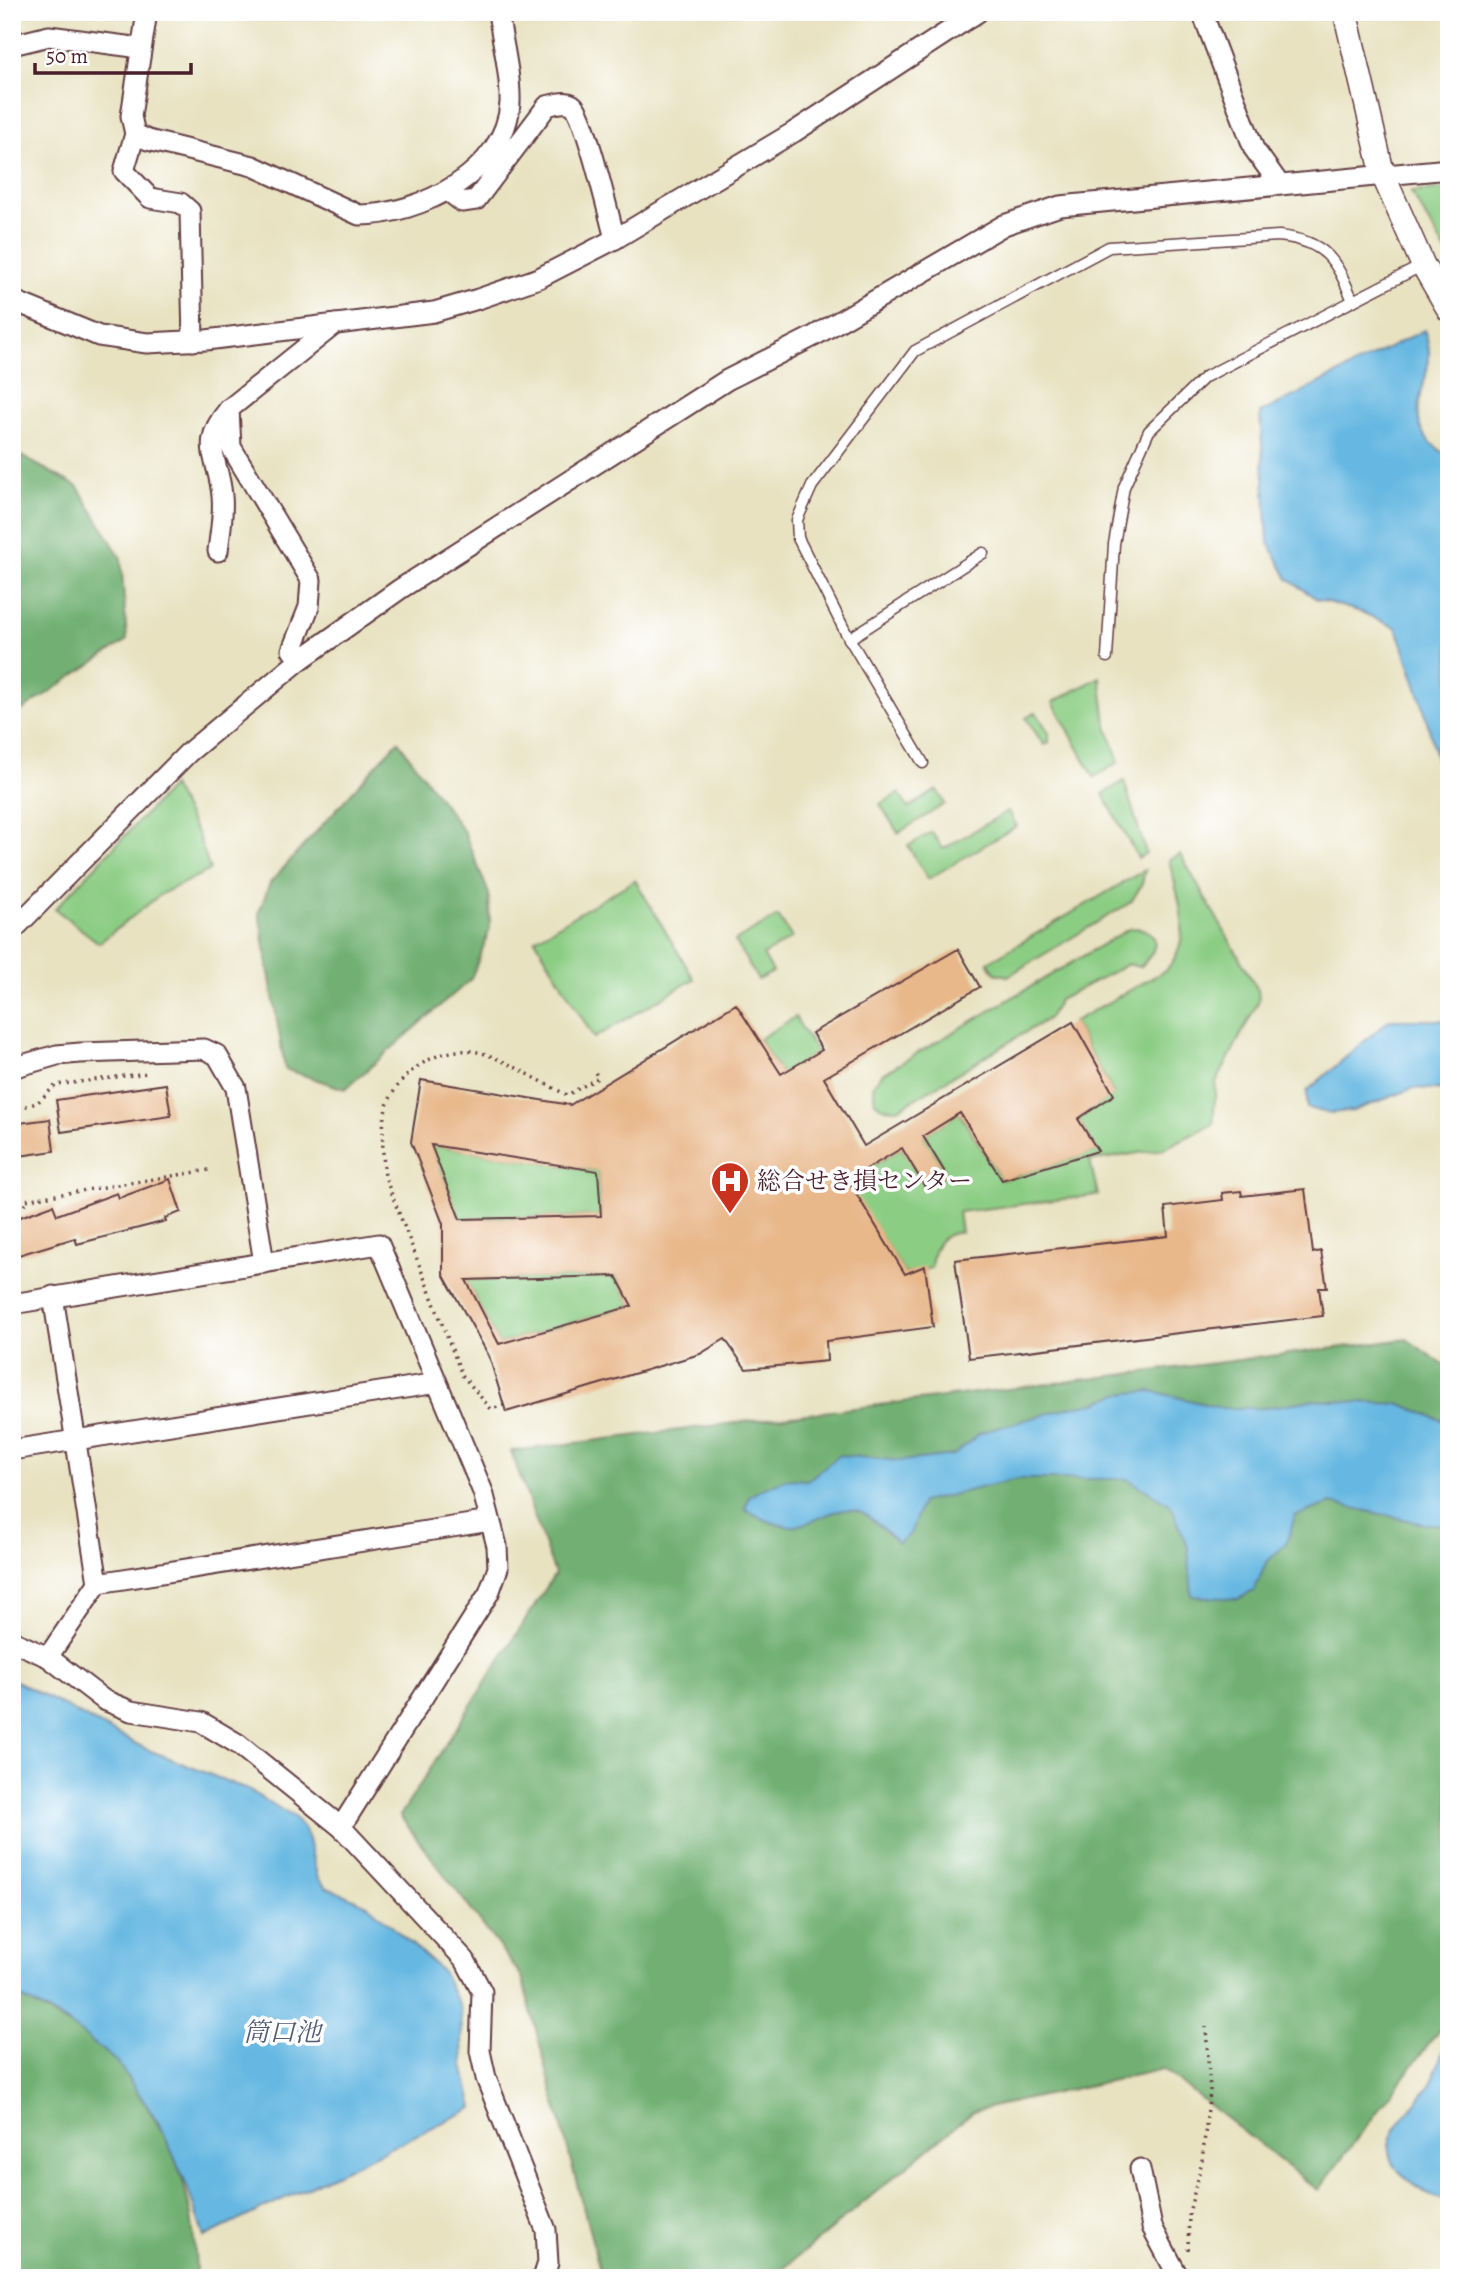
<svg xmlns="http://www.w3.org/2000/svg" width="1461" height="2290" font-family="Alegreya,'Noto Serif JP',serif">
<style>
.green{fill:#8ccd84;stroke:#6b7658;stroke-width:2}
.forest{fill:#71b072;stroke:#5e684e;stroke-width:2}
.water{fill:#66b8e2;stroke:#586c86;stroke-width:2}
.building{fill:#e8b78a;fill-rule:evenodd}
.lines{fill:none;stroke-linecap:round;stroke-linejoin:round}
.service-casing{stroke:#623c42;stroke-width:13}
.minor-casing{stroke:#623c42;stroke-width:23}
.tertiary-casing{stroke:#623c42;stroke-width:26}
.path{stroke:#623c42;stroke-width:3.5;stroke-dasharray:2 5;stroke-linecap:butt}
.service{stroke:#fff;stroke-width:10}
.minor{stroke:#fff;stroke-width:19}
.tertiary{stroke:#fff;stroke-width:23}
.labels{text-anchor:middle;stroke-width:7;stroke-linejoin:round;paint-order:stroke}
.poi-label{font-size:24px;fill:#4a1f2b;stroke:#fff;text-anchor:start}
.water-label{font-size:26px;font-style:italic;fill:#555c74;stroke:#fff}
</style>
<rect width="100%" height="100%" fill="#fff"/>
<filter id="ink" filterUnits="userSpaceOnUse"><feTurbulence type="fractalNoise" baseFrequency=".0143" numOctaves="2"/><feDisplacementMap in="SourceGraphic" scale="14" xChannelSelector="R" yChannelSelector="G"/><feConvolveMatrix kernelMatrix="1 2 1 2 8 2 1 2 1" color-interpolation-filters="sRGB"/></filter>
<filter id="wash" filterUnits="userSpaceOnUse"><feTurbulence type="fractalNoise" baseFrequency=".00686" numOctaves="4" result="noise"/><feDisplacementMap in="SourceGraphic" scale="28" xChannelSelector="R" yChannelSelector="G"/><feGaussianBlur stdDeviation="1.57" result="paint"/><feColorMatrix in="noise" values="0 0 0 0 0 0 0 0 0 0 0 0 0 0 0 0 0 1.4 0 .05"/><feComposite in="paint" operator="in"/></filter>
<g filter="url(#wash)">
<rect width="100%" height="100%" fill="#e8e2c1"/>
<g class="green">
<polygon points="1449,189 1449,257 1411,192"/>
<polygon points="1100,677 1106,723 1119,762 1094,777 1053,702"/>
<polygon points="1036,712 1049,733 1049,743 1044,745 1026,718"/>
<polygon points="1124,781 1146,853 1138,858 1103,794"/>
<polygon points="172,786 198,835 210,870 161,894 99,943 55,909"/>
<polygon points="937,790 945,804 898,833 880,804 899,793 908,808"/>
<polygon points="1008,811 1017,826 928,879 908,846 932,832 943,849"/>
<path d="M1180 854 1258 990 1259 1000 1216 1083 1213 1124 1163 1149 1090 1161 1098 1195 958 1212 961 1232C939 1234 933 1246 931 1268L905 1274 847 1182 902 1148 925 1186 946 1175 923 1136 959 1113 1002 1180 1097 1151 1078 1119 1114 1094 1073 1022 1166 970C1195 938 1178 898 1169 860Z"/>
<polygon points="1145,870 1142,884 1131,902 1008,976 995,973 988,962"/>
<polygon points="635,880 694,979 594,1038 535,939"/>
<polygon points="778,916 792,938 763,955 773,972 758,980 735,941"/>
<path d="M1137 928C1164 932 1156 955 1139 967L1128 964 1059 1000 1049 1018 898 1109 883 1108 875 1102 873 1085 882 1074 1129 929Z"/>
<polygon points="795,1017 817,1053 802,1062 825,1143 759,1039"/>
<polygon points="431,1145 598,1171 601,1216 460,1219"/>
<polygon points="616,1276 632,1306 499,1344 466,1280"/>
</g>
<g class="forest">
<polygon points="12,451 78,487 121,558 127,640 12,717"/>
<polygon points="398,741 464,832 489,894 490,929 471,979 345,1089 285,1069 259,912 270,883"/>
<polygon points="1407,1339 1449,1369 1449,2017 1318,2190 1163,2069 974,2111 772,2278 602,2278 522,1977 400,1816 555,1574 511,1451"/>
<path d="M12 1993C49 2012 86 2031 116 2061 125 2071 133 2085 140 2096 181 2155 194 2202 196 2273L203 2278H12Z"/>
</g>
<g class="water">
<path d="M1424 330C1441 368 1408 397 1422 431 1426 441 1441 451 1449 458V808L1424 709 1397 628 1361 612 1317 599 1288 579 1268 541 1260 413Z"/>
<polygon points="1389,1020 1449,1020 1449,1090 1414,1088 1353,1111 1328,1113 1307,1108 1307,1091"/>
<path d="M1152 1391 1221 1408H1264L1312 1400 1401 1404 1449 1423V1525L1425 1524 1331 1503 1295 1516 1287 1542 1266 1563 1254 1591 1238 1599 1192 1596 1188 1548 1171 1505 1127 1479H1017L922 1502 910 1534 899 1543C886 1534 875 1518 860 1512 835 1502 811 1529 786 1526 771 1524 758 1516 745 1509L749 1497 760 1490 786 1479 808 1480 839 1455 901 1461 954 1455 980 1433 1070 1407 1096 1403 1118 1394Z"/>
<polygon points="12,1679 146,1749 246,1789 294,1817 306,1832 318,1879 326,1887 368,1905 442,1971 461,2010 463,2065 473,2108 204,2237 187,2186 160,2125 117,2062 66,2021 12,1993"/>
<path d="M1449 2040V2200C1432 2199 1424 2192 1411 2182 1361 2145 1408 2119 1430 2085 1438 2071 1439 2053 1449 2040Z"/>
</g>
<g id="blocks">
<g class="building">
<path d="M958 949 980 987 824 1078 864 1146 1073 1022 1114 1095 1078 1119 1098 1151 1002 1180 960 1113 923 1136 946 1174 925 1187 902 1148 848 1180 905 1274 925 1266 933 1327 826 1341 827 1361 746 1369 725 1339 700 1354 506 1412 489 1356 443 1274V1224L411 1142 421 1080 570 1105 736 1004 781 1074 822 1050 812 1033ZM431 1145 598 1171 601 1216 460 1219ZM616 1276 632 1306 499 1344 466 1280Z"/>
<polygon points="166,1084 171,1116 61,1132 56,1100"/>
<polygon points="50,1119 54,1151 12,1157 12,1124"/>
<polygon points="170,1179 181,1212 165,1218 166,1221 77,1244 75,1238 12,1257 12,1220 53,1205 57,1215 117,1193 119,1198"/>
<polygon points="1305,1189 1313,1253 1321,1251 1327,1288 1319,1288 1323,1316 969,1358 955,1260 1168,1236 1165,1207 1223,1200 1222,1193 1241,1191 1242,1196"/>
</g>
</g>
</g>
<g filter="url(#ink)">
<use href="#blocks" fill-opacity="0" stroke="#623c42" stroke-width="2"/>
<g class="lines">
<defs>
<g id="service">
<polyline points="849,639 983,553"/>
<polyline points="1107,657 1114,544 1124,487 1149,431 1205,377 1423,265"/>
<path d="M923 763 846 633 798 538 797 520 812 486 915 351 1109 247 1279 236C1326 241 1336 260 1353 301"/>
</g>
<g id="minor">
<path d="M147 12 131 116 135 134 148 140 253 166 359 215C421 215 506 171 510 103 511 74 502 41 498 12"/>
<polyline points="1202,12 1254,149 1280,185"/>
<polyline points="12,45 49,36 141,48"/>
<polyline points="135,134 124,171 150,198 181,203 190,211 193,341"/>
<path d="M448 191 462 202 476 200 547 106C555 104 565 100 573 105 584 111 610 220 615 239"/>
<polyline points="12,300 99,336 147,343 206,340 434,312 478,299 539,278 615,239 794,132 978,12"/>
<path d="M218 551C220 533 224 514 222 496 219 457 198 445 229 409"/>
<polyline points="300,660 292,650 309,607 311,580 231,447 229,409 335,324"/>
<polyline points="12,931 188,753 300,660 400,589 727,380 814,336 1004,225 1060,206 1449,169"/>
<polyline points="12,1068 57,1055 80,1053 204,1049 217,1055 236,1088 264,1263"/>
<polyline points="53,1296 98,1583"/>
<polyline points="12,1304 379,1244 483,1492 497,1546 498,1568 489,1593 341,1827"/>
<polyline points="12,1450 437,1383"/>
<polyline points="12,1641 48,1657 104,1700 131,1711 201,1722 238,1744 341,1827 465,1960 482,1992 480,2051 486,2078 546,2230 548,2263 543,2278"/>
<polyline points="48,1657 98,1583 490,1521"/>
<polyline points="1140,2169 1152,2227 1179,2278"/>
</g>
<polyline id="tertiary" points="1345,12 1383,175 1423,265 1449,310"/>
</defs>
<use href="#service" class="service-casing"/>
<use href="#minor" class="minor-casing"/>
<use href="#tertiary" class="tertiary-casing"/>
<g class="path">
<polyline points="12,1110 37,1103 56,1085 148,1073"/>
<polyline points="12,1208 25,1206 25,1200 209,1170"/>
<path d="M504 1405 491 1409 462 1375 385 1177C383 1156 381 1135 385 1113 394 1072 445 1040 485 1054 513 1064 541 1082 567 1095L598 1078 595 1072"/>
<polyline points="1188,2250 1189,2213 1202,2161 1210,2091 1206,2027"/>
</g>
<use href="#service" class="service"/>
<use href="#minor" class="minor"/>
<use href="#tertiary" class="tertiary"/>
</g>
</g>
<defs>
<symbol id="hospital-pin" viewBox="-11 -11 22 30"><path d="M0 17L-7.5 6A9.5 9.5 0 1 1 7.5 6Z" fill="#c8321e" stroke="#fff"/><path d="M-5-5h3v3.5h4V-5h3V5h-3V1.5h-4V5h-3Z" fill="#fff"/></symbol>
</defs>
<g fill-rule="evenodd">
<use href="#hospital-pin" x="708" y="1159" width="44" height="60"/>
</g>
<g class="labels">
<g class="poi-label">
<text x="757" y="1189">総合せき損センター</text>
</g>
<g class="water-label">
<text x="282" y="2041">筒口池</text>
</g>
</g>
<rect width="1461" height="2290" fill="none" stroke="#fff" stroke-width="42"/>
<path d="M35 63v10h156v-10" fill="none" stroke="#4a1f2b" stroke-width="3.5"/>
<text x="46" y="63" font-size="21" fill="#4a1f2b" stroke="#ffffff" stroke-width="5" paint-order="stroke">50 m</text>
</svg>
